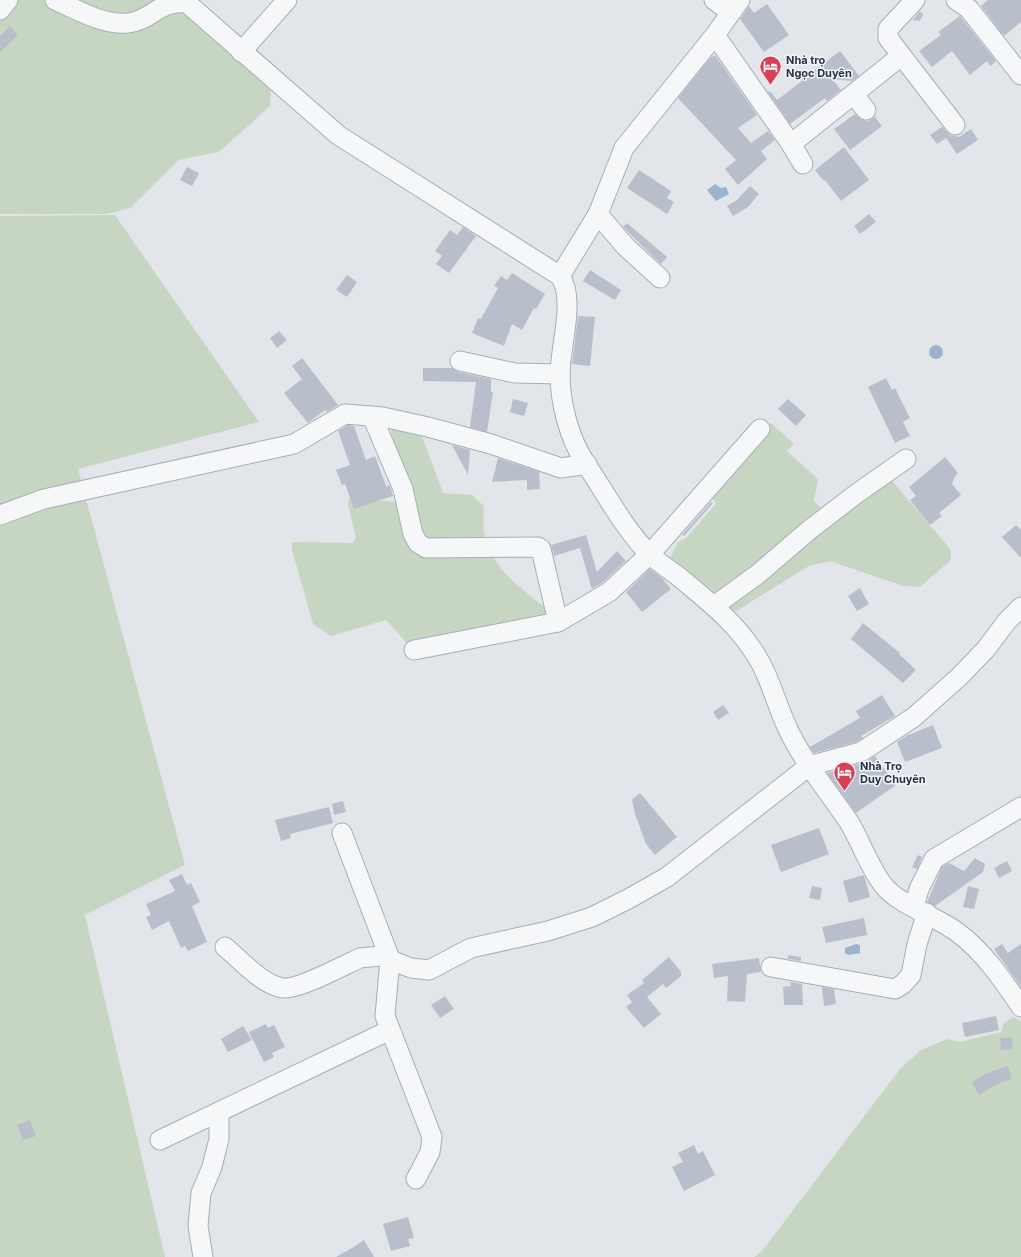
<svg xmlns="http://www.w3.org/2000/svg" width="1021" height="1257" font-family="Inter,sans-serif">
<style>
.green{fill:#c7d6c3}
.water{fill:#9bb3cd}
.building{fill:#b9bfca}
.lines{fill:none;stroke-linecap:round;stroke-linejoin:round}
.minor-casing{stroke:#a7adb6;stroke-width:21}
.minor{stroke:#f5f7f9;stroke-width:19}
.labels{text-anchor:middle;stroke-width:3;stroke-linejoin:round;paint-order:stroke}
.poi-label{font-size:11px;font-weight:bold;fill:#293345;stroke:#f2f5f8;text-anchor:start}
</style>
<rect width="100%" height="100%" fill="#e2e6eb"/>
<g class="green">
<polygon points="0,0 173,0 271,85 270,106 219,152 179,160 130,208 107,214 0,214"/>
<polygon points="115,215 259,422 78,469 185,865 85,915 165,1257 0,1257 0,216"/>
<polygon points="771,423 794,444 787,451 818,479 814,501 831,518 889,477 951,550 951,560 920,587 903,586 830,561 809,566 733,613 667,563 678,542 685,539 716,504 715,501 709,496 709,493"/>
<path d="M396 425 420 431 443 493 472 495 484 506C484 514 483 523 484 531 488 567 523 589 548 610L543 620 407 643 386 620 331 636 313 624 292 550V542L353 543 356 538 348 504 349 499 398 502 406 493 391 431Z"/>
<polygon points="1013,1017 1021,1021 1021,1257 754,1257 762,1251 900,1069 921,1050 947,1039 960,1042 1001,1032 1004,1023"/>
</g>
<g class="water">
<polygon points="715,184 721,188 726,187 729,194 716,201 707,190"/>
<circle cx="936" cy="352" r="7"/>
<polygon points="856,944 860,945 860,953 848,955 845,953 845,948"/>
</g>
<g class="building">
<polygon points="988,0 1021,0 1021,22 1004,36 981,6"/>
<polygon points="767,4 789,35 764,52 740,19 749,6 754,13"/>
<polygon points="920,11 923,14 921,19 919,21 913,20"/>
<polygon points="960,16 996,61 990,66 987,61 970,75 952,51 932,67 919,51 941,35 938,32"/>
<polygon points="10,26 18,35 0,52 0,36"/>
<polygon points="840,51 859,76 852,81 832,79 841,90 827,101 825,98 790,124 768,92 770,91 777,100 802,81 799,77 808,71 810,74"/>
<polygon points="715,55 757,115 738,128 751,143 768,131 775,140 761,151 767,159 738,185 725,169 736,160 678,98 710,58"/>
<polygon points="855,114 862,120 868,121 875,117 882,126 850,150 834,129"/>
<polygon points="942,127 950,135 959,137 971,129 978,140 957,154 946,138 937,144 930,135"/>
<polygon points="844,147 869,180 841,201 825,180 824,181 815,170"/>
<polygon points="187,167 199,173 192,186 180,180"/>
<polygon points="639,170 671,191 667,198 674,202 667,214 627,188"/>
<polygon points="750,186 759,194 748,207 733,216 727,206 737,200"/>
<polygon points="869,214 876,222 860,234 854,226"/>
<polygon points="627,223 667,257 661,264 623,227"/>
<polygon points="463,227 476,236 449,273 436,264 442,256 435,251 450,230 457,235"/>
<polygon points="590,270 621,290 615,300 583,281"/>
<polygon points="512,273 545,294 536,309 534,308 522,330 512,324 504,346 472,333 478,318 481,319 498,288 494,286 501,276 507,280"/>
<polygon points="347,275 357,282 347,297 336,290"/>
<polygon points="578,316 595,317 590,366 572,364"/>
<polygon points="279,331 287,340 277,348 270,338"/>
<polygon points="302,358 338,405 327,412 325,410 308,423 284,393 302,379 292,366"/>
<polygon points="423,368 452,368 458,372 491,379 491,392 493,392 487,432 470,427 476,382 423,381"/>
<polygon points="886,378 892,390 895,388 910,418 903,422 910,436 895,443 868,387"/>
<polygon points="513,399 528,403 524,416 510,412"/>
<polygon points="788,399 806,415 796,426 778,409"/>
<polygon points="348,425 354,426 366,460 375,456 386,486 390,486 393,496 354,509 345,484 342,485 336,470 350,465 338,431"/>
<polygon points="452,445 470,450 468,475"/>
<polygon points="945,457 958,473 955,476 952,484 961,495 939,513 942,516 930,525 910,500 916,496 909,487"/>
<polygon points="498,458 539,472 540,489 527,490 527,480 492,482"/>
<polygon points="711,502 713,503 684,536 682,535"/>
<polygon points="1016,525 1021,530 1021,558 1002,537"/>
<polygon points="586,535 597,572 617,551 626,561 602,583 592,589 580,548 554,556 551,545"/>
<polygon points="650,569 662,578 671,589 642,612 626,592"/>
<polygon points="860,588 869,604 857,611 848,596"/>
<polygon points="863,623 900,653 899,654 916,670 903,683 851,639"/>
<polygon points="882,695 895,716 861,736 863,738 856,742 814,753 810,747 860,718 856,711"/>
<polygon points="723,705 729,713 718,720 713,712"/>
<polygon points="933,725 942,748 905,762 897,742 906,736"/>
<polygon points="875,756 896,785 856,813 827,773 864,763"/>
<polygon points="640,793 677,837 655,855 646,844 635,814 632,800"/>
<polygon points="343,801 346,812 334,815 332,804"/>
<polygon points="329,807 333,823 290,834 291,838 281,841 275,820"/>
<polygon points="819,828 829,854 781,872 771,845"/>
<polygon points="918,855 922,857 917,869 912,867"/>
<polygon points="975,858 985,864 983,872 935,906 927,902 942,867 949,863 964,871"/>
<polygon points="1007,861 1012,871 999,878 994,868"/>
<polygon points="182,874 187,885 191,883 200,902 192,906 207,942 188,951 185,946 181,948 169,921 152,930 146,917 151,915 146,904 175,891 169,880"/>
<polygon points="864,875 870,897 849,903 843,881"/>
<polygon points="812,886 822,888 820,900 809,898"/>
<polygon points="968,886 979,889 974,909 963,907"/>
<polygon points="864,918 867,935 826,943 822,927"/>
<polygon points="1002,944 1008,953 1021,944 1021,987 994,949"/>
<polygon points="788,955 801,957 801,961 788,959"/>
<polygon points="669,957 681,972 681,976 666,988 663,984 647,997 661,1014 644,1028 626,1007 632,1002 627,995 644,983 642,980"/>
<polygon points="759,958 761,972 747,974 745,1002 727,1001 728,976 714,978 712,964"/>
<polygon points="790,982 802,984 803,1005 784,1005 783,987 791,986"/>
<polygon points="822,987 834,989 836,1004 824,1006"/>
<polygon points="445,996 454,1009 440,1018 431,1005"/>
<polygon points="996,1016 999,1030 965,1037 962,1023"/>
<polygon points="266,1024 268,1028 274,1025 285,1047 272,1053 274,1057 264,1062 249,1032"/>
<polygon points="243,1026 252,1040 228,1052 221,1039"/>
<polygon points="1012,1037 1013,1049 1001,1050 1000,1038"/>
<polygon points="1008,1066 1012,1079 999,1083 979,1095 972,1082 987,1073"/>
<polygon points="30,1120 36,1136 23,1140 17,1125"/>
<polygon points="694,1145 698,1154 703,1151 715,1175 684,1191 672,1167 683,1162 678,1153"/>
<polygon points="408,1217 414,1238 408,1239 410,1246 391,1251 383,1224"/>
<polygon points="364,1240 374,1257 336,1257 352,1248"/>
</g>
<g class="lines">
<defs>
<g id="minor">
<path d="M55 0C76 9 104 26 128 23 151 21 158 0 187 3L338 135 560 276"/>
<polyline points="714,0 730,12"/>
<path d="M740 0 715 35 624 148 598 214 560 276C576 299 560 347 560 374 560 403 569 437 584 461 605 492 623 527 649 554 658 562 668 569 678 576 705 599 732 619 752 649 769 673 775 701 787 727 803 762 828 791 849 822 861 842 870 869 884 886 898 904 937 917 957 932 983 951 1003 980 1021 1007"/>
<polyline points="915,0 888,29 888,38 955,125"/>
<polyline points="956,0 969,9 1021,75"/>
<polyline points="0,10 8,0"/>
<polyline points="715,35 791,144 901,56"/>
<polyline points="241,52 287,0"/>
<polyline points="854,95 866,110"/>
<polyline points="791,144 803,164"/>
<polyline points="598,214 625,246 660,278"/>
<polyline points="460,361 515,373 560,374"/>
<polyline points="372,416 403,489 413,534 418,543 426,548 538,547 541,549 558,622"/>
<polyline points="0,515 44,499 294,444 345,414 383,417 428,427 491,444 561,468 587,464"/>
<polyline points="714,606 758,574 808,531 856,494 906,459"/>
<polyline points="414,650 558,622 609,592 650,554 760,429"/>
<polyline points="342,833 390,959 385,1016 432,1137 430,1152 416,1179"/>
<polyline points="914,907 919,889 934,859 1021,807"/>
<path d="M225 947C242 961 261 984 283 988 299 990 344 965 360 958L380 956 411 968 429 970 471 948 548 931 592 917 630 898 667 877 809 766 861 752 914 717 959 677 986 649 1007 621 1021 607"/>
<polyline points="771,967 895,989 903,984 911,975 917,944 927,913"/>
<polyline points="160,1140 390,1030"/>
<polyline points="203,1257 198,1226 201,1193 212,1167 219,1139 219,1112"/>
</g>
</defs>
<use href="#minor" class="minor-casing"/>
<use href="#minor" class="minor"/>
</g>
<defs>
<symbol id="hotel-pin" viewBox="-11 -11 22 30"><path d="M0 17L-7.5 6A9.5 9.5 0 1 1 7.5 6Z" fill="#d74056" stroke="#f2f5f8"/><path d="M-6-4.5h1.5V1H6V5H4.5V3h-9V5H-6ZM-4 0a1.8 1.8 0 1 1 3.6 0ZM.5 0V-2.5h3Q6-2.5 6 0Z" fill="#fff"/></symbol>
</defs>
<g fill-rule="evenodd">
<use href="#hotel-pin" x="758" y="54" width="25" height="34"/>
<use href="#hotel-pin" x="832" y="760" width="25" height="34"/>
</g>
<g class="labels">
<g class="poi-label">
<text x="786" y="64">Nhà trọ<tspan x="786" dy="13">Ngọc Duyên</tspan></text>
<text x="860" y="770">Nhà Trọ<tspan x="860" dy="13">Duy Chuyên</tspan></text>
</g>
</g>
</svg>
